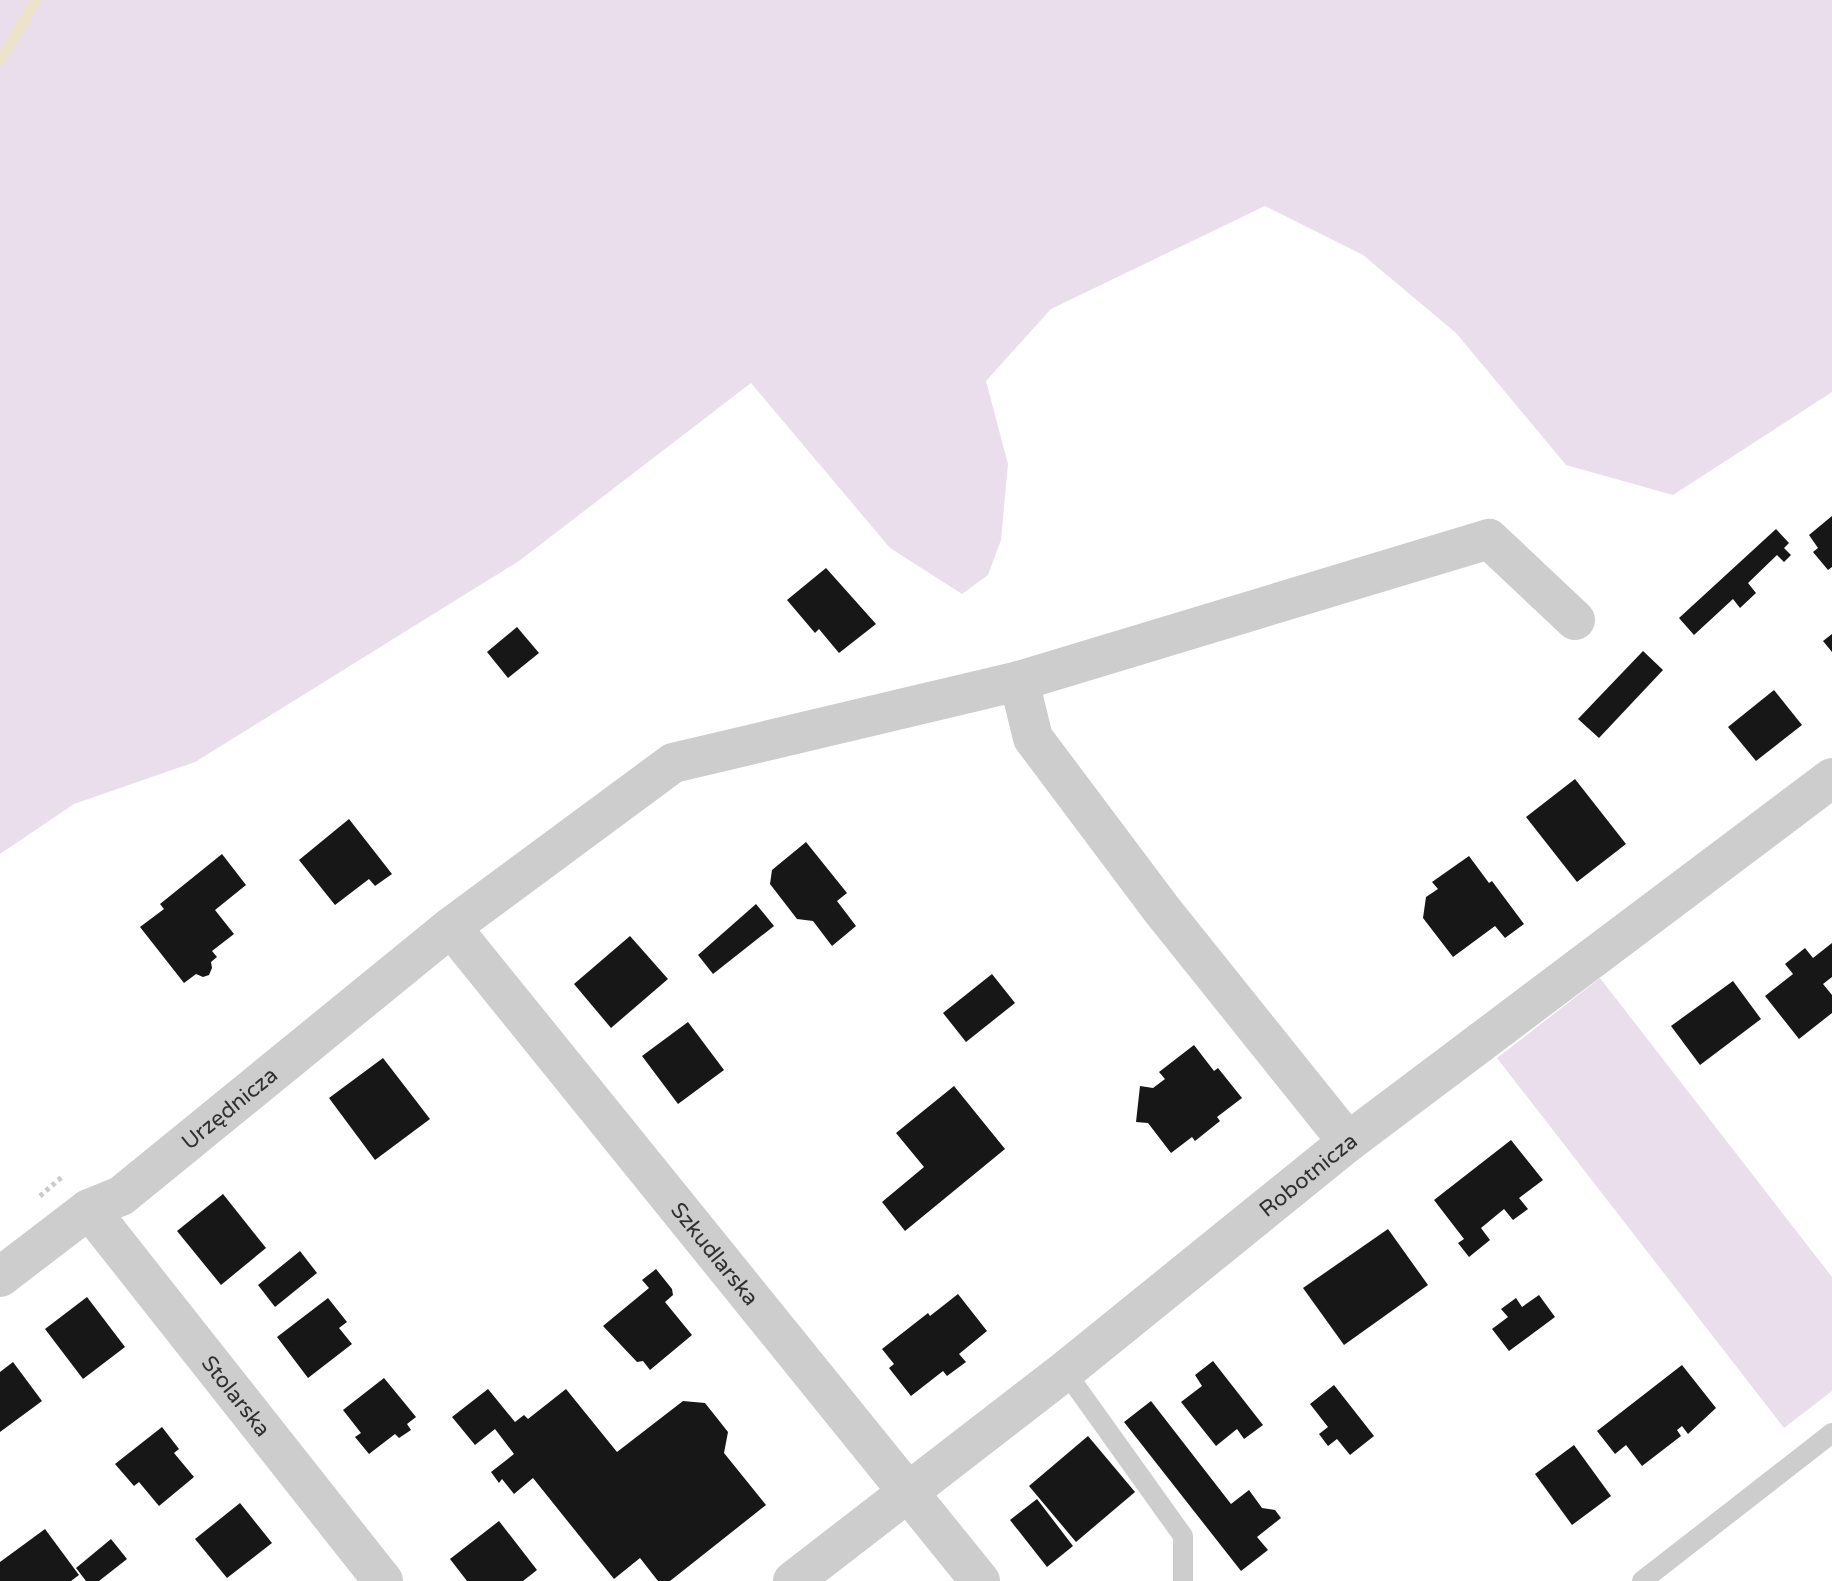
<svg xmlns="http://www.w3.org/2000/svg" width="1832" height="1581" font-family="'Varela Round',sans-serif">
<style>
.green{fill:#eadeed}
.lines{fill:none;stroke-linecap:round;stroke-linejoin:round}
.stream{stroke:#ede3ca;stroke-width:11}
.building{fill:#171717}
.path{stroke:#cacaca;stroke-width:5;stroke-dasharray:4 4;stroke-linecap:butt}
.lane{stroke:#cdcdcd;stroke-width:20}
.street{stroke:#cdcdcd;stroke-width:40}
.labels{text-anchor:middle;stroke-width:8;stroke-linejoin:round;paint-order:stroke}
.street-label{font-size:22px;fill:#303030;stroke:#fff}
</style>
<rect width="100%" height="100%" fill="#fff"/>
<g class="green">
<polygon points="0,0 1832,0 1832,392 1673,495 1566,465 1456,333 1363,255 1265,206 1051,309 986,381 1008,464 1001,540 988,575 962,594 890,548 751,383 519,561 195,762 74,804 0,854"/>
<polygon points="1600,978 1832,1277 1832,1391 1784,1428 1497,1058"/>
</g>
<g class="lines">
<polyline class="stream" points="0,60 36,0"/>
</g>
<g class="building">
<polygon points="1832,516 1832,567 1828,570 1813,552 1818,548 1809,535"/>
<polygon points="1776,529 1789,543 1784,548 1791,555 1784,562 1777,555 1748,583 1756,593 1740,608 1733,599 1694,635 1679,618"/>
<polygon points="826,568 876,624 839,653 819,629 815,633 787,600"/>
<polygon points="517,627 539,653 508,678 487,652"/>
<polygon points="1832,634 1832,652 1823,641"/>
<polygon points="1643,651 1663,670 1599,738 1578,719"/>
<polygon points="1774,690 1802,725 1756,761 1728,727"/>
<polygon points="1575,779 1626,844 1577,882 1526,817"/>
<polygon points="349,819 392,874 375,886 369,879 335,905 299,860"/>
<polygon points="806,842 847,893 837,901 856,926 832,946 813,921 797,919 770,884 772,870"/>
<polygon points="222,854 246,885 215,910 234,934 212,951 217,957 211,962 212,968 209,975 203,977 196,974 184,983 140,927 164,909 160,904"/>
<polygon points="1469,856 1489,883 1492,881 1524,924 1505,938 1495,926 1453,957 1423,918 1426,897 1438,889 1432,882"/>
<polygon points="756,904 774,926 713,974 698,955"/>
<polygon points="630,936 668,979 611,1028 574,984"/>
<polygon points="1832,943 1832,977 1823,984 1832,995 1832,1013 1799,1039 1765,996 1793,974 1785,964 1805,948 1813,958"/>
<polygon points="992,974 1015,1003 966,1042 943,1013"/>
<polygon points="1733,981 1761,1019 1700,1065 1671,1026"/>
<polygon points="688,1022 724,1070 678,1104 642,1056"/>
<polygon points="1194,1045 1214,1071 1218,1068 1242,1098 1217,1117 1220,1121 1195,1141 1192,1137 1171,1153 1148,1123 1136,1122 1140,1086 1153,1088 1165,1079 1159,1072"/>
<polygon points="383,1058 430,1119 375,1160 329,1098"/>
<polygon points="954,1086 1005,1149 905,1231 882,1202 924,1167 896,1133"/>
<polygon points="1511,1140 1543,1180 1519,1198 1528,1209 1513,1220 1504,1209 1481,1228 1490,1240 1469,1257 1458,1243 1464,1239 1434,1200"/>
<polygon points="223,1194 266,1248 221,1285 177,1231"/>
<polygon points="1388,1229 1428,1285 1344,1345 1303,1288"/>
<polygon points="300,1251 317,1273 275,1307 258,1285"/>
<polygon points="656,1269 672,1289 673,1295 665,1302 692,1335 650,1370 643,1361 637,1362 603,1326 649,1288 642,1280"/>
<polygon points="958,1294 987,1331 959,1354 966,1362 947,1376 943,1371 911,1396 889,1368 894,1364 882,1349 928,1313 930,1316"/>
<polygon points="1539,1295 1555,1317 1509,1351 1492,1329 1508,1317 1501,1309 1516,1298 1522,1307"/>
<polygon points="87,1297 125,1347 83,1379 45,1329"/>
<polygon points="328,1298 347,1322 339,1328 352,1344 308,1378 277,1337"/>
<polygon points="1213,1361 1263,1425 1244,1439 1237,1429 1216,1446 1181,1402 1202,1386 1195,1375"/>
<polygon points="13,1362 42,1401 0,1432 0,1372"/>
<polygon points="1682,1365 1716,1408 1688,1434 1682,1426 1677,1430 1681,1436 1642,1466 1626,1445 1615,1454 1597,1431"/>
<polygon points="384,1378 416,1417 407,1424 411,1430 399,1438 395,1434 369,1454 355,1437 361,1433 343,1410"/>
<polygon points="1334,1385 1374,1436 1350,1455 1337,1439 1328,1446 1319,1434 1328,1427 1310,1404"/>
<polygon points="488,1389 515,1422 524,1415 528,1419 566,1389 617,1452 683,1401 705,1403 728,1432 724,1453 766,1505 670,1581 658,1581 640,1558 614,1579 533,1478 514,1494 502,1479 499,1483 491,1472 514,1454 495,1429 475,1445 452,1417"/>
<polygon points="1151,1401 1231,1504 1249,1490 1262,1508 1275,1510 1281,1518 1257,1537 1268,1550 1241,1571 1124,1422"/>
<polygon points="162,1427 179,1449 174,1453 194,1477 159,1506 139,1482 134,1486 115,1464"/>
<polygon points="1088,1436 1135,1492 1076,1542 1029,1486"/>
<polygon points="1574,1445 1611,1496 1572,1525 1535,1474"/>
<polygon points="1037,1499 1073,1546 1047,1567 1010,1520"/>
<polygon points="240,1503 272,1543 227,1578 195,1539"/>
<polygon points="499,1521 537,1570 523,1581 467,1581 450,1559"/>
<polygon points="45,1529 79,1575 71,1581 0,1581 0,1562"/>
<polygon points="111,1539 127,1559 99,1581 86,1581 76,1568"/>
</g>
<g class="lines">
<polyline class="path" points="40,1196 63,1176"/>
<g class="lane">
<polyline points="1065,1371 1183,1536 1183,1581"/>
<polyline points="1642,1581 1832,1433"/>
</g>
<g class="street">
<polyline points="1019,681 1489,539 1575,620"/>
<path id="s1" d="M451 927 980 1581"/>
<path id="s2" d="M89 1209 383 1581"/>
<path id="s3" d="M0 1277 89 1209 121 1196 451 927 673 763 1019 681 1033 738 1162 910 1348 1142"/>
<path id="s4" d="M793 1581 1065 1371 1348 1142 1832 778"/>
</g>
</g>
<g class="labels">
<g class="street-label">
<text dy="8" stroke="none"><textPath href="#s3" startOffset="286">Urzędnicza</textPath></text>
<text dy="8" stroke="none"><textPath href="#s4" startOffset="656">Robotnicza</textPath></text>
<text dy="8" stroke="none"><textPath href="#s1" startOffset="420">Szkudlarska</textPath></text>
<text dy="8" stroke="none"><textPath href="#s2" startOffset="238">Stolarska</textPath></text>
</g>
</g>
</svg>
